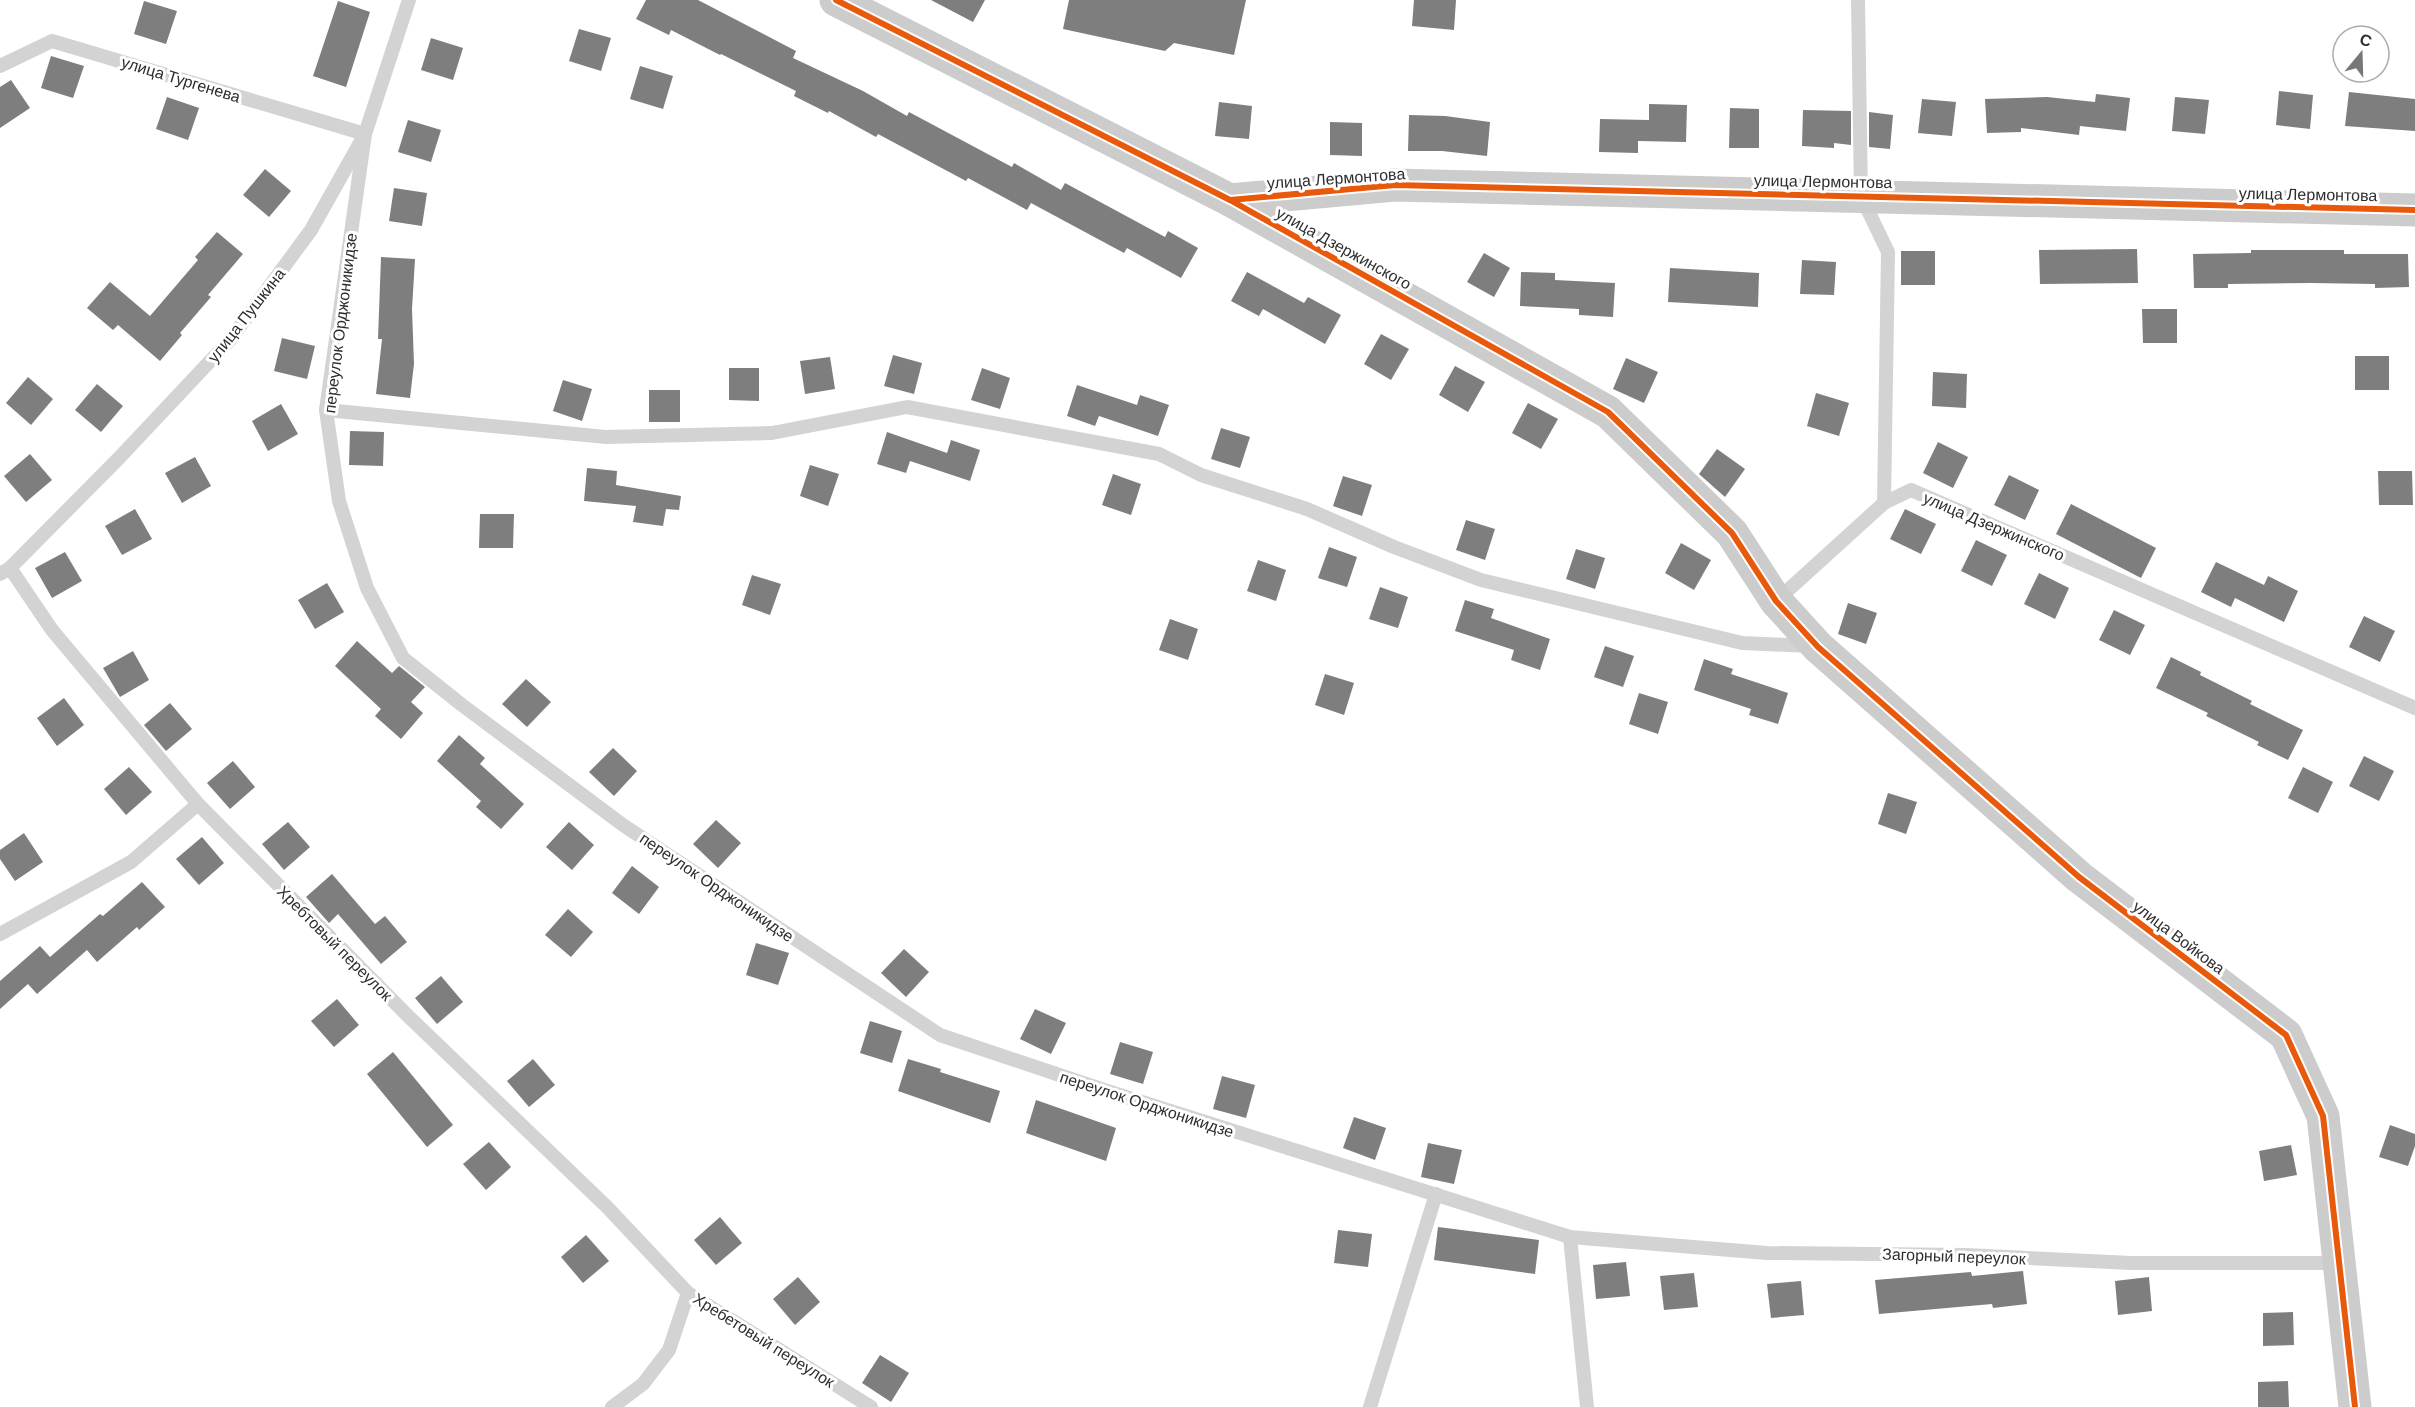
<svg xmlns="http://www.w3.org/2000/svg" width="2415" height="1407" font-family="'DM Sans',sans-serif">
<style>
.building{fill:#7e7e7e}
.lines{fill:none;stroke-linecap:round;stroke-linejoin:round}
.lane{stroke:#d3d3d3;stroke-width:14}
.secondary{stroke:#ccc;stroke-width:33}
.cycleway-casing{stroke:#fff;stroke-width:10}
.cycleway{stroke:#e8590c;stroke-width:6}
.labels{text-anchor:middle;stroke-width:6;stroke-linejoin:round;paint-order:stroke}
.street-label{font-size:16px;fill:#2e2e2e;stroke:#fff}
</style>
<rect width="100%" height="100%" fill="#fff"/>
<g class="building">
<polygon points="646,0 698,0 796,51 793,58 863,91 907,116 909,112 1012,167 1014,163 1061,190 1065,183 1165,237 1168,231 1198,248 1181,278 1127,248 1124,253 1031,203 1027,210 968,178 966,181 878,134 876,137 829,111 828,113 794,96 796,91 721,54 720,55 671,30 669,35 636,19"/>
<polygon points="931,0 985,0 973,22"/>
<polygon points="1069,0 1246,0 1234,55 1174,43 1165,51 1063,29"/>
<polygon points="1414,0 1456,0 1454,30 1412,26"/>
<polygon points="144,1 177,11 166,44 134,34"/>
<polygon points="338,1 370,12 346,87 313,76"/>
<polygon points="579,29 611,38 601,71 569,61"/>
<polygon points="431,38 463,48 453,80 421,70"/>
<polygon points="51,56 84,66 73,98 41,88"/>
<polygon points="640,66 673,76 663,109 630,99"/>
<polygon points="11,80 30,108 0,128 0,87"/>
<polygon points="2279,91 2313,95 2310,129 2276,125"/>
<polygon points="2349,92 2415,99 2415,131 2345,126"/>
<polygon points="2096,94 2130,98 2126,131 2080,126 2079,135 2021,128 2021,132 1987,133 1985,99 2047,97 2095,102"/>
<polygon points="167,97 199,108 188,140 156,129"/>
<polygon points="2175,97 2209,100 2205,134 2172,131"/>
<polygon points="1922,99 1956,102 1952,136 1918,133"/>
<polygon points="1219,102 1252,106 1249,139 1215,136"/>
<polygon points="1649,104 1687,105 1686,142 1638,141 1638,153 1599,152 1600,119 1649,120"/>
<polygon points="1730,108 1759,109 1759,148 1729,148"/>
<polygon points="1803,110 1851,111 1851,145 1834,143 1834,148 1802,146"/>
<polygon points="1869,112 1893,115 1890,149 1869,147"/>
<polygon points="1409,115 1445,116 1490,122 1487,156 1442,151 1408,151"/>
<polygon points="408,120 441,130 431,162 398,152"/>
<polygon points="1330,122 1362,123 1362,156 1330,155"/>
<polygon points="265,169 291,191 269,217 243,195"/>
<polygon points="394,188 427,193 422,226 389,221"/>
<polygon points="217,232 243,254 208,295 211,297 180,333 182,335 160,361 118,325 113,330 87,308 110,282 150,316 198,260 195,257"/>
<polygon points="2137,249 2138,283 2040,284 2039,250"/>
<polygon points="2251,250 2344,250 2344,254 2408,254 2409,287 2375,288 2375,284 2311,283 2228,284 2228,288 2194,288 2193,254 2251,253"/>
<rect x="1901" y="251" width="34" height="34"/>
<polygon points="1484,253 1510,268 1494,297 1467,282"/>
<polygon points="381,257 415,259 412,309 414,364 410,398 376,394 382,339 378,339"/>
<polygon points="1802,260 1836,262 1834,295 1800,294"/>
<polygon points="1670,268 1759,273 1758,307 1668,302"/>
<polygon points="1247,272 1304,303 1308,297 1341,315 1325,344 1263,309 1259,316 1231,301"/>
<polygon points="1521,272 1555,273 1555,280 1615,283 1613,317 1579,315 1579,309 1520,306"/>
<polygon points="2142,309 2177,309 2177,343 2143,343"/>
<polygon points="1381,334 1409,349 1391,380 1364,364"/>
<polygon points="282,338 315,346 307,379 274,371"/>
<polygon points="893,355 922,363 914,394 884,386"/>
<rect x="2355" y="356" width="34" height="34"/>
<polygon points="830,357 835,389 805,394 800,361"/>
<polygon points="1626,358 1658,372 1644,403 1613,389"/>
<polygon points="1455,366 1485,382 1468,412 1439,395"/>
<polygon points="729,368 759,368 759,401 729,400"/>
<polygon points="982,368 1010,378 1000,409 971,400"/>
<polygon points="1933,372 1967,374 1966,408 1932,406"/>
<polygon points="28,377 53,399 31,425 6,403"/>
<polygon points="563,380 592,389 582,421 553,411"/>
<polygon points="97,384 123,406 101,432 75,410"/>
<polygon points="1077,385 1137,405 1140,395 1169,405 1158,436 1099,416 1095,426 1067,416"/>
<rect x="649" y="390" width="31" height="32"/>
<polygon points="1816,393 1849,403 1839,436 1807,426"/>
<polygon points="1528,403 1558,419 1541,449 1512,433"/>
<polygon points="281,404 298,434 268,451 252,421"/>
<polygon points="1221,428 1250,437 1240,468 1211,459"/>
<polygon points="350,431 384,432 383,466 349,465"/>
<polygon points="887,432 947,453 951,440 980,450 970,481 910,461 906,473 877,464"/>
<polygon points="1938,442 1968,457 1953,488 1923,473"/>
<polygon points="1717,449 1745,469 1725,497 1699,474"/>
<polygon points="30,454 52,480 26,502 4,476"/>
<polygon points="195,457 211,486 182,503 165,473"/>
<polygon points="810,465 839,474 828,506 800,496"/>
<polygon points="587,468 617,471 616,485 681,496 679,510 666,509 663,526 633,522 636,506 584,501"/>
<polygon points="2378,471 2412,471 2413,505 2379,505"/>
<polygon points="1113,474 1141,484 1131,515 1102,505"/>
<polygon points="2009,475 2039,490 2025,520 1994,505"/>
<polygon points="1343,476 1372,485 1362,516 1333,506"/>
<polygon points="2071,504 2156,548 2141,578 2056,534"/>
<polygon points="135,509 152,539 122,555 105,526"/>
<polygon points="1905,509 1936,524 1921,554 1890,539"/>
<polygon points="480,514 514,514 513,548 479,548"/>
<polygon points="1466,520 1495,529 1485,560 1456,550"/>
<polygon points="1976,540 2007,555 1992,586 1961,571"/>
<polygon points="1681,543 1711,560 1694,590 1665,573"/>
<polygon points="1329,547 1357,557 1347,587 1318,578"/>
<polygon points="1576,549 1605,558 1595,589 1566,579"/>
<polygon points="65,552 82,581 52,598 35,568"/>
<polygon points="1258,560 1286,570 1276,601 1247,591"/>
<polygon points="2216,562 2264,585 2268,576 2298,591 2284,622 2235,598 2231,607 2201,592"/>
<polygon points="2039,573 2069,588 2055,619 2024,604"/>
<polygon points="752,575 781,584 770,615 742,605"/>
<polygon points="327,583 344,612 315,629 298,600"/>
<polygon points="1380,587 1408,597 1398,628 1369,619"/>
<polygon points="1465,600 1494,609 1491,618 1550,639 1540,670 1511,660 1514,650 1455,631"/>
<polygon points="1848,603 1877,613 1866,644 1838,634"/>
<polygon points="2114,610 2145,625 2130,655 2099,640"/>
<polygon points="2364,616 2395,631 2380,662 2349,647"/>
<polygon points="1170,619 1198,629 1188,660 1159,650"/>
<polygon points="357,641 392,673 399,666 425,687 411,702 423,713 401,739 375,716 381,709 335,666"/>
<polygon points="1605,646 1634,656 1623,687 1594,677"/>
<polygon points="133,651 149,680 120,697 103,668"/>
<polygon points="2171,657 2201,672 2200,675 2252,701 2250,704 2303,730 2288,760 2257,745 2259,742 2206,716 2208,713 2156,688"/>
<polygon points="1704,659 1733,669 1731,674 1788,693 1778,724 1749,715 1751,709 1694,690"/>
<polygon points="1325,674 1354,683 1344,715 1315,705"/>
<polygon points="526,679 551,702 527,727 502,704"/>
<polygon points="1639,693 1668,702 1658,734 1629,724"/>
<polygon points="64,698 84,725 57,746 37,718"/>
<polygon points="170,703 192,729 166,751 144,725"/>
<polygon points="459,735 485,758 480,764 524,804 501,829 476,807 481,801 437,761"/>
<polygon points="613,748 637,771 614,796 589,772"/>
<polygon points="2364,756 2394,771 2379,801 2349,786"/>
<polygon points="233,761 255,787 230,809 207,783"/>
<polygon points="129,767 152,792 126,815 104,789"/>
<polygon points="2303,767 2333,782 2318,813 2288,798"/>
<polygon points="1888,793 1917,802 1906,834 1878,824"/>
<polygon points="716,820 741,843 718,868 693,844"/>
<polygon points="288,822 310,847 284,870 262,844"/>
<polygon points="569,822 594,845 572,870 546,847"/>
<polygon points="24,833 43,862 15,881 0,859 0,850"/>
<polygon points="202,837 224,863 199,885 176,859"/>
<polygon points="632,866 659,887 639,914 612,893"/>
<polygon points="332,874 375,924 385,916 407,942 381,964 338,914 329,923 306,897"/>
<polygon points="142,882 165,907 139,930 137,927 97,962 87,950 37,994 28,984 0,1009 0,981 40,946 50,957 100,914 103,916"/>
<polygon points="568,909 593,932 571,957 545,935"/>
<polygon points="756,943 789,953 778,985 746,975"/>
<polygon points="904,949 929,972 906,997 881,973"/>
<polygon points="441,976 463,1002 437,1024 415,998"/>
<polygon points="337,999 359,1025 334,1047 311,1021"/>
<polygon points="1035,1009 1066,1023 1051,1054 1020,1039"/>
<polygon points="870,1021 902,1031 892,1063 860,1053"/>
<polygon points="1120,1042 1153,1052 1143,1084 1110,1074"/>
<polygon points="393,1052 453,1125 427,1147 367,1074"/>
<polygon points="533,1059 555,1085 529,1107 507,1081"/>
<polygon points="908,1059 941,1069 940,1072 1000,1091 990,1123 898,1091"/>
<polygon points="1222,1076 1255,1085 1246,1118 1213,1109"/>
<polygon points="1036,1100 1116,1128 1106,1161 1026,1133"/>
<polygon points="1354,1117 1386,1128 1375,1160 1343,1148"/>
<polygon points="2390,1125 2415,1134 2415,1146 2408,1166 2379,1157"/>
<polygon points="489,1142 511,1167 486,1190 463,1164"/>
<polygon points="1428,1143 1462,1150 1454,1184 1421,1177"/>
<polygon points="2291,1145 2297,1175 2264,1181 2259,1151"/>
<polygon points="720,1217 742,1243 716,1265 694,1240"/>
<polygon points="1438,1227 1539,1240 1535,1274 1434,1260"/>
<polygon points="1338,1230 1372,1234 1368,1267 1334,1263"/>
<polygon points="586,1235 609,1261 583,1283 561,1257"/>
<polygon points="1626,1262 1630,1296 1596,1299 1593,1265"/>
<polygon points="2023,1271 2027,1304 1993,1308 1992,1304 1879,1314 1875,1280 1971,1272 1972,1276"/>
<polygon points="1694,1273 1698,1307 1664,1310 1660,1276"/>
<polygon points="798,1277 820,1302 795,1325 773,1299"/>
<polygon points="2149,1277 2152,1311 2118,1315 2115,1281"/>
<polygon points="1801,1281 1804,1315 1771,1318 1767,1284"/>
<polygon points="2293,1312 2294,1345 2263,1346 2263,1313"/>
<polygon points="880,1355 909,1373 891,1402 862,1383"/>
<polygon points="2288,1381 2289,1407 2258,1407 2258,1382"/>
</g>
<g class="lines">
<g class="lane">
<polyline points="1858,0 1861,196 1888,252 1884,503"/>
<polyline points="0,66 52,41 365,134 326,410 339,501 367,588 403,658 462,705 623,825 940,1035 1107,1091 1570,1237 1767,1253 1965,1255 2131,1263 2339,1263"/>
<polyline points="326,410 606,437 772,433 907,407 1159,454 1201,475 1307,509 1394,547 1481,580 1742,643 1811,646"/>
<polyline points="10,568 52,630 198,804 408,1016 607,1207 688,1293 871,1407"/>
<polyline points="0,574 10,568 119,458 230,340 311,230 365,134 409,0"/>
<polyline points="1776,601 1884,503 1911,490 2415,708"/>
<polyline points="0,934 131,862 198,804"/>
<polyline points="1570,1237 1587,1407"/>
<polyline points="612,1407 643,1384 669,1350 688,1293"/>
<polyline points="1370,1407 1436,1194"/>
</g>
<g class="secondary">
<polyline points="836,0 1230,200 1608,412 1732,533 1776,601 1818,647 2079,877 2286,1035 2323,1116 2355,1407"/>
<polyline points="1230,200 1395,185 2415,210"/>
</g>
<defs>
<g id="cycleway">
<polyline points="836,0 1230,200 1608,412 1732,533 1776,601 1818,647 2079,877 2286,1035 2323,1116 2355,1407"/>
<polyline points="1230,200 1395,185 2415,210"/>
</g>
</defs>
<use href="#cycleway" class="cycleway-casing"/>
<use href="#cycleway" class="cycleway"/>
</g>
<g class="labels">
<g class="street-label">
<text transform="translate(181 79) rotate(17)" y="6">улица Тургенева</text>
<text transform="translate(1336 178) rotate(-4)" y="6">улица Лермонтова</text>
<text transform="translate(1823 181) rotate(1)" y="6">улица Лермонтова</text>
<text transform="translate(2308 194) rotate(1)" y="6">улица Лермонтова</text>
<text transform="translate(1344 248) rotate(29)" y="6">улица Дзержинского</text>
<text transform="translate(246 315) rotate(-52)" y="6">улица Пушкина</text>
<text transform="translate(340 323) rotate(-83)" y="6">переулок Орджоникидзе</text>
<text transform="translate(1994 526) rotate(23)" y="6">улица Дзержинского</text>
<text transform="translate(717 887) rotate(34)" y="6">переулок Орджоникидзе</text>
<text transform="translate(2179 937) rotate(37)" y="6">улица Войкова</text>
<text transform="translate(335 943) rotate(45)" y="6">Хребтовый переулок</text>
<text transform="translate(1147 1104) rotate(18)" y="6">переулок Орджоникидзе</text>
<text transform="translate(1954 1256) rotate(2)" y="6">Загорный переулок</text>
<text transform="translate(764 1340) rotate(32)" y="6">Хребетовый переулок</text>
</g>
</g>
<g transform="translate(2361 54) rotate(19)"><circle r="28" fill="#ffffff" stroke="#ababab" stroke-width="1.5"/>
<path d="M0-4.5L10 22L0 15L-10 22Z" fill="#777777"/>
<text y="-9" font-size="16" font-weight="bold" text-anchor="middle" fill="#2e2e2e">С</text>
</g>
</svg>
